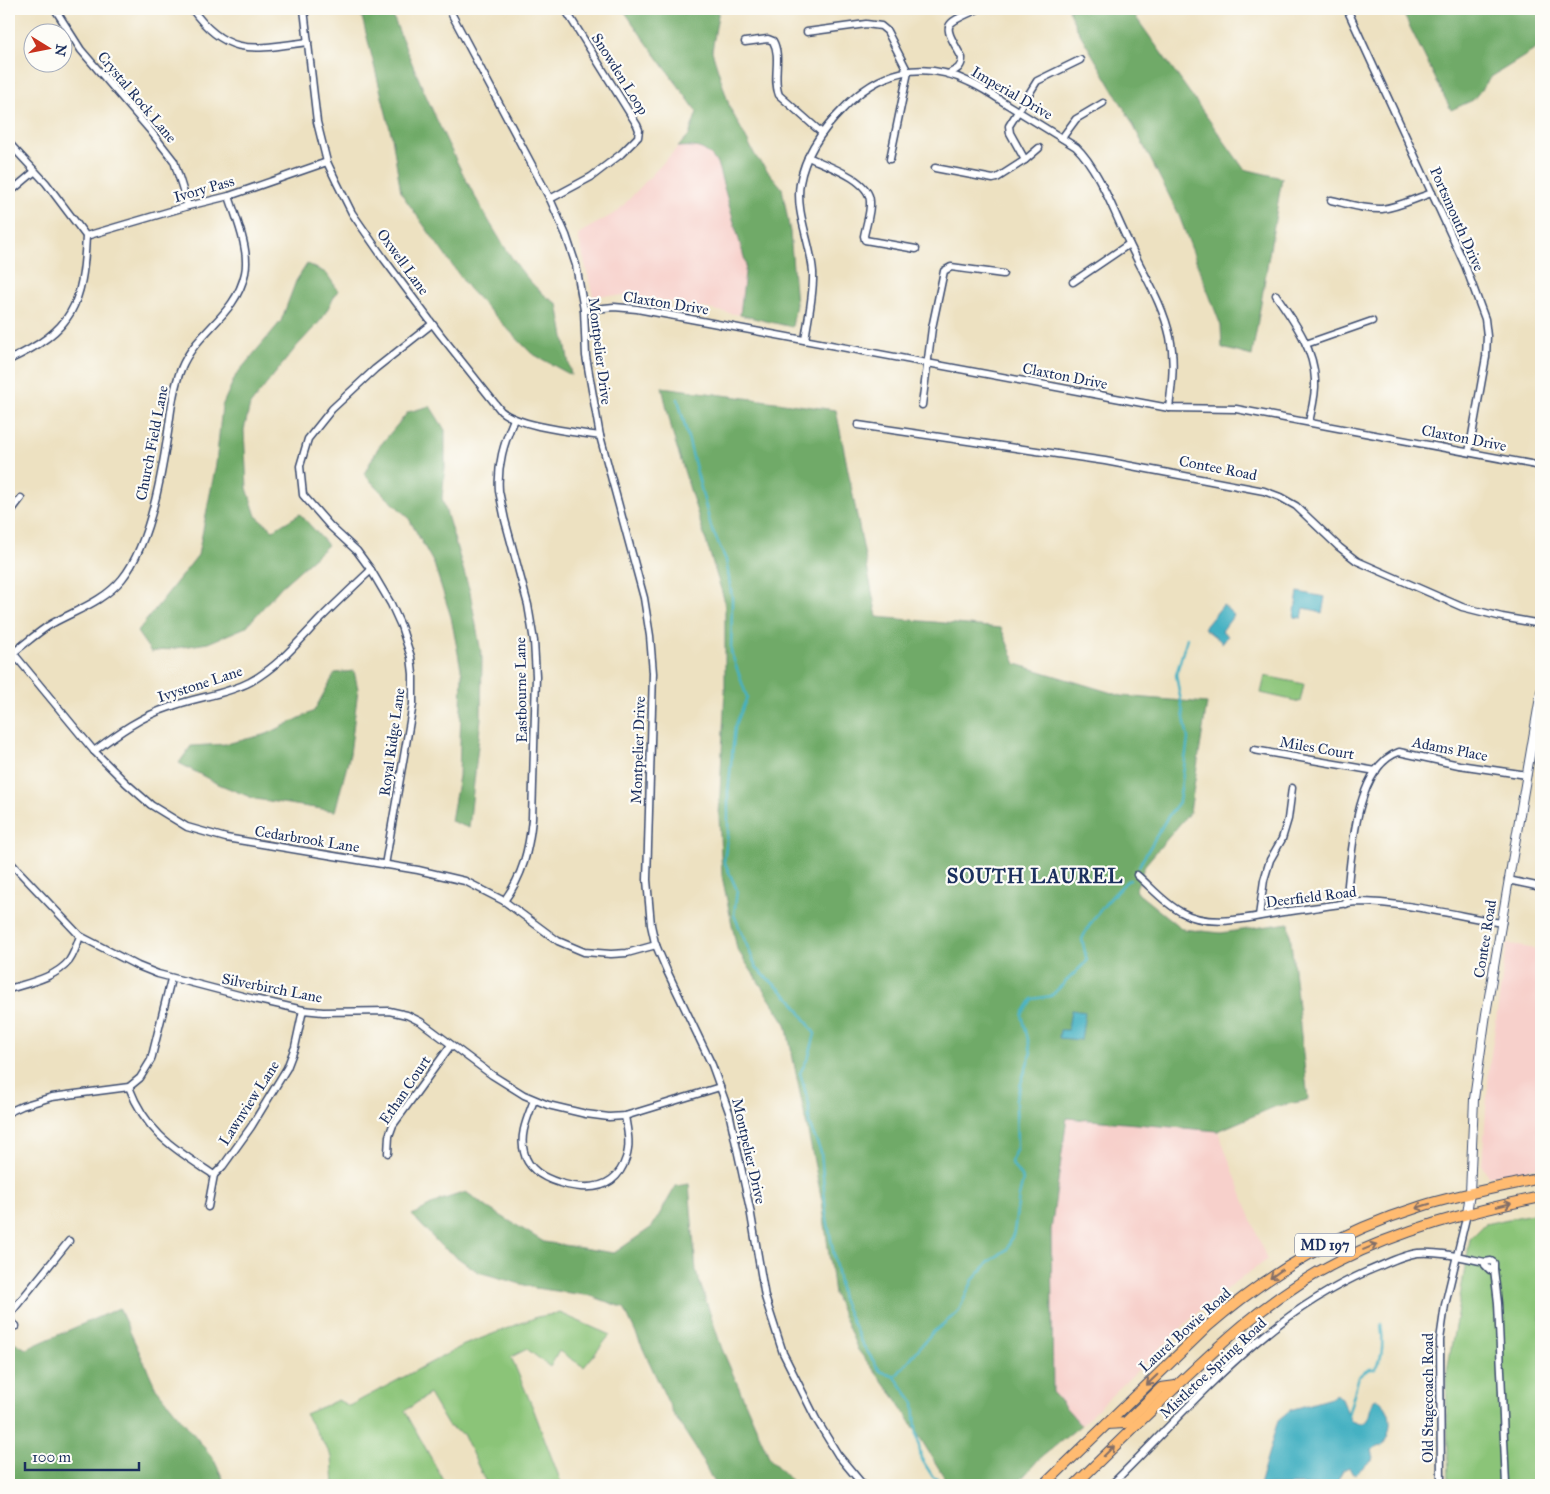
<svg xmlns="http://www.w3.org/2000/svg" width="1550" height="1494" font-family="'IM FELL Great Primer',serif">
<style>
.built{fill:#f7d0cb}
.green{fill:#8bc478;stroke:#537a6b}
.forest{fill:#70aa68;stroke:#466c63}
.water{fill:#45b1c2;stroke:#307090}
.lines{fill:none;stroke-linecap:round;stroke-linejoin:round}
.stream{stroke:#45b1c2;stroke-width:2.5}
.minor-casing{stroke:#3a4a6d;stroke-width:9}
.tertiary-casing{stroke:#3a4a6d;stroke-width:10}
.primary-casing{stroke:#3a4a6d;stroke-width:12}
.minor{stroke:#fff;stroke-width:6}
.tertiary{stroke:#fff;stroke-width:8}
.primary{stroke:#ffbb71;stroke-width:10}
.oneway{stroke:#826e67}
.labels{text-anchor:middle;stroke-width:4.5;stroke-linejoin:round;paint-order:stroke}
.shield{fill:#fdfcf7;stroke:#5f6c8c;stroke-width:1}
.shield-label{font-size:14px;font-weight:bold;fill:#1b2f5e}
.street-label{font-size:15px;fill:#1b2f5e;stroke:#fdfcf7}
.district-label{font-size:20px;font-weight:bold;letter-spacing:1px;fill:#1b2f5e;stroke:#fdfcf7}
</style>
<rect width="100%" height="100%" fill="#fdfcf7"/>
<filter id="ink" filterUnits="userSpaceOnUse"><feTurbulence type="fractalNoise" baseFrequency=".02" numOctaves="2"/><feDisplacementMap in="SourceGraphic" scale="10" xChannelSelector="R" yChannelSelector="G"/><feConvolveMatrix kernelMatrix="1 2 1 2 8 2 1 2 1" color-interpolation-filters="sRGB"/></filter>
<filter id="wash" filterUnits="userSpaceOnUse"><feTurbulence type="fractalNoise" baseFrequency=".0096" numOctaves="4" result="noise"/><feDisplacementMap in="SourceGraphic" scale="20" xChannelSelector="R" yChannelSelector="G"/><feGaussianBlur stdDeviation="1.12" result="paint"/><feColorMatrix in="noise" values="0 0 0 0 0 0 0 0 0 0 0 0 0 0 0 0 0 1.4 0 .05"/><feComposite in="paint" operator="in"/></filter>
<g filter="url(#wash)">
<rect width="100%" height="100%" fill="#ede1c1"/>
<g class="built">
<polygon points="693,146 708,151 717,163 746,265 740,315 649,298 606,295 593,296 578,236 583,231 617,212 678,147"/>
<polygon points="1507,944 1541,950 1541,1167 1489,1176 1482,1166 1489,1068"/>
<polygon points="1067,1118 1218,1131 1267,1260 1235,1282 1198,1312 1081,1425 1053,1393 1051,1230"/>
</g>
<g class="green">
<polygon points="1265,676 1304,684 1300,702 1261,693"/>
<polygon points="1541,1212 1541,1485 1449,1485 1446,1378 1470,1239 1485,1224"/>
<polygon points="560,1313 610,1335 584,1367 559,1351 550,1367 527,1349 511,1357 533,1408 562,1485 487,1485 463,1434 448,1426 429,1394 405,1411 446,1485 334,1485 332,1457 305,1414 338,1400 349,1406 464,1345 537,1317"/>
</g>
<g class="forest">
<path d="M360 9H390C419 82 450 155 490 223 507 251 529 289 558 304L571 375 531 353 469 289 401 193 392 137Z"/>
<path d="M623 9H719L712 51 730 108 756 157 782 188 790 232 796 304 792 327 740 315 746 264 717 163C705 147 698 146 678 147L689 135 697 112C673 77 646 44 623 9Z"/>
<polygon points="1068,9 1130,9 1244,169 1282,178 1252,356 1222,348 1221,326 1178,213 1128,115 1076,27"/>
<polygon points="1401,9 1541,9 1541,46 1491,77 1473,100 1451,110"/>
<polygon points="307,264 326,273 338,290 322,319 297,346 250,405 244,430 247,488 256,516 273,530 300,514 328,545 281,587 246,627 208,643 151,652 137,632 198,555 216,464 222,406 236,375 281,321 296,281"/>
<polygon points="662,387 836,410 877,617 1001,628 1016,664 1122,696 1207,703 1190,812 1145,865 1135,891 1182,929 1221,933 1289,923 1308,1100 1274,1107 1218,1131 1067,1118 1051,1230 1053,1393 1081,1425 1038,1460 1016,1485 949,1485 897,1400 858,1350 834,1294 822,1201 786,1024 737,949 722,876 719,816 725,687 725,602 673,435"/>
<polygon points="430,406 445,430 445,468 442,498 470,592 482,658 481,718 469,828 451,821 459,776 462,674 451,617 434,564 408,517 382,493 364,474 378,448 408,412"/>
<polygon points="354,671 358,689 350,754 335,811 255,799 216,783 179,763 191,746 226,744 267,734 314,711 335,673"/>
<polygon points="689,1184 696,1271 722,1349 770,1459 795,1485 715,1485 698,1452 674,1415 624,1308 591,1296 535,1288 478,1272 441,1246 412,1215 441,1200 466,1192 488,1208 544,1242 614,1253 652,1227 676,1186"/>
<polygon points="119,1308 156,1388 213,1458 226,1485 10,1485 9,1483 9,1339 26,1349"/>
</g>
<g class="water">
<polygon points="1298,592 1325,597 1322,614 1319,613 1318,611 1304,608 1302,618 1294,617"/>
<polygon points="1223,605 1234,615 1222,631 1228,636 1223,643 1204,628"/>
<polygon points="1071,1010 1085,1012 1081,1040 1059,1038 1060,1030 1068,1030"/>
<path d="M1335 1395 1342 1399 1351 1421C1372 1430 1368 1411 1373 1400L1377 1399C1394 1409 1393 1431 1382 1446L1379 1445 1372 1450 1374 1458 1355 1474 1352 1473 1349 1467 1343 1470 1337 1481H1343L1341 1485H1259L1278 1420 1290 1410 1331 1398Z"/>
</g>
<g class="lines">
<g class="stream">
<polyline points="678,399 711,527 726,560 732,598 731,652 747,697 735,727 728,792 728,833 724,861 737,890 734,915 757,969 792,1000 815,1034 809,1056 800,1073 809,1104 809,1124 821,1152 826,1213 842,1299 861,1342 880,1371 895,1377"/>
<polyline points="1139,866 1167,818 1179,802 1188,739 1176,675 1187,638"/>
<path d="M1348 1415 1359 1376 1369 1369H1375C1384 1360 1383 1336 1381 1324"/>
<path d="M948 1485 933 1477 921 1458 916 1428 914 1403 895 1377 931 1334 958 1312 973 1280 989 1262 1007 1249 1014 1232 1019 1196 1023 1180 1011 1162 1017 1147 1016 1099 1031 1052 1022 1015 1032 999 1051 996 1087 961 1082 939C1093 916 1109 899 1127 881L1130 880"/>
</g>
</g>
</g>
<g filter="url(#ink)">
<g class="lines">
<defs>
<g id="minor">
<polyline points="55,9 81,50 149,129 174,161 188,206"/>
<path d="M192 9C227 58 255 49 308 42"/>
<path d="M304 9 317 122 327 162 337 183 352 213 384 259 440 334 501 411C520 427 575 432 600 436"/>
<polyline points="449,9 550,199 566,235 576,265 584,310 586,356 600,436 644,598 650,636 653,673 647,880 651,925 655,943 667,971 712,1065 729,1112 750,1209 765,1297 783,1353 816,1419 838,1455 863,1485"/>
<polyline points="1347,9 1465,265 1485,319 1487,336 1486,357 1469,452"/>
<polyline points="807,32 866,24 881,26 887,31 908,72 890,159"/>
<path d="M745 42 768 39 773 41C782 57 772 79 779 95L822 133"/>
<path d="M948 74C956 70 962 68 962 58 943 23 941 26 978 9"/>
<polyline points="1062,138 1076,119 1103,103"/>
<path d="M9 143 46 183 86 236C83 305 73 330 9 360"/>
<path d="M808 157C825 165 869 179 870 201 871 212 866 225 864 236L865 240 916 249"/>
<polyline points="1025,160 1010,133 1009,126 1037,81 1080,60"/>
<polyline points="935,168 993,179 997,178 1025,160 1039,148"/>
<polyline points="9,193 34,172"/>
<polyline points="550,199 591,177 621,154 638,137 639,130 637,125 565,9"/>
<path d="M1331 200C1348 204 1366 210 1382 209 1399 207 1416 198 1432 193"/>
<polyline points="86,236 188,206 229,196 327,162"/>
<polyline points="1073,282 1129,244"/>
<path d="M1276 295C1293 320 1314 348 1315 380 1316 394 1312 408 1309 422"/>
<polyline points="584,310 614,307 637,309 1169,408 1236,409 1541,466"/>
<path d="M805 340C808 318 814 294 813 272 811 243 795 213 800 183 805 154 823 129 843 109 878 71 922 59 969 82 983 88 996 97 1008 105 1031 119 1053 133 1076 147 1099 169 1114 213 1129 243 1143 273 1163 304 1170 337 1175 361 1172 384 1169 408"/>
<polyline points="1306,344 1372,321"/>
<polyline points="922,405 932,328 944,271 951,267 1003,274"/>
<polyline points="858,425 1105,461 1264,491 1280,497 1296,506 1339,547 1357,561 1462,607 1502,617 1541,624"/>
<polyline points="9,514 21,498"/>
<polyline points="9,648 94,751 126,783 151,805 187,827 226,838 418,870 465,881 504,901 558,941 584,952 611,954 627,953 656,945"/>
<path d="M13 653C26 643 39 631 53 623 77 610 104 601 122 579 149 546 162 474 168 432 171 411 173 389 181 369 196 331 236 316 245 273 250 250 236 218 229 196"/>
<polyline points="1254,750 1376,771"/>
<path d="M94 751C118 733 142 716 170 707 196 697 225 695 250 682 279 666 298 642 321 618 337 602 354 586 371 570"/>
<polyline points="9,861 80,936 138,966 158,974 254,999 303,1010 323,1012 389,1011 407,1015 421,1022 492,1075 524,1095 548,1105 586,1114 609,1117 625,1116 720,1087"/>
<polyline points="385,865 413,704 413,674 411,657 401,626 391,604 371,570 357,551 330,526 303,495 300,466 308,439 332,409 375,369 432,324"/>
<path d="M1137 875C1151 887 1164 903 1181 912 1211 929 1251 917 1283 912 1307 909 1332 905 1356 902 1404 902 1454 915 1502 923"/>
<polyline points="1508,880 1541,887"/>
<path d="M504 901C523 876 529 849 532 819L536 676 534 641 528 605 505 520 499 491C497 465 504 443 514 419"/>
<path d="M1346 904C1351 864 1353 767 1399 752L1459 765 1527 775"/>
<polyline points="1259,916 1264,880 1270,860 1282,839 1288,819 1292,788"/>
<path d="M9 989C28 983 55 978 69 961 74 954 77 945 80 936"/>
<path d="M129 1087C147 1134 175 1149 214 1175"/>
<path d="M534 1100C528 1117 519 1134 524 1152 528 1170 544 1178 560 1183 588 1191 616 1190 626 1158 631 1144 627 1129 625 1116"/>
<polyline points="9,1112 22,1106 52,1097 129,1087 140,1078 151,1060 171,979"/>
<polyline points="388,1153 389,1136 393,1125 451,1045"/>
<polyline points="214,1175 223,1166 251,1127 287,1068 295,1047 303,1010"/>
<polyline points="208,1207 214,1175"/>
<polyline points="1485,1262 1491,1261 1494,1263 1494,1269"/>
<polyline points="9,1315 69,1241"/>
<polyline points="9,1321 16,1326"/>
<path d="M1111 1485C1193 1405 1259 1319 1368 1271 1384 1265 1401 1255 1418 1253 1438 1251 1465 1258 1485 1262V1265L1490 1270 1494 1269 1498 1303 1506 1485"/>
<polyline points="1441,1485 1440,1340 1445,1305 1467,1214"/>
</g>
<polyline id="tertiary" points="1467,1214 1470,1193 1474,1099 1486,1014 1541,691"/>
<g id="primary">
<polyline points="1107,1424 1125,1423 1161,1388 1176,1386"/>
<path d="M1044 1485 1208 1326C1273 1270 1339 1232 1422 1206 1461 1194 1502 1187 1541 1178"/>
<path d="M1075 1485C1102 1458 1129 1432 1156 1406 1213 1351 1268 1296 1339 1261 1403 1229 1472 1211 1541 1197"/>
</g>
</defs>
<use href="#minor" class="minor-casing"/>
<use href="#tertiary" class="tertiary-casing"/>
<use href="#primary" class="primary-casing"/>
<use href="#minor" class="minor"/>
<use href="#tertiary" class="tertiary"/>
<use href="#primary" class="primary"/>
</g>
<defs><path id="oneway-shaft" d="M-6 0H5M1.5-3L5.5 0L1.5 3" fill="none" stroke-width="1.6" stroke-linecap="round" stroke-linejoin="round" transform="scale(1.25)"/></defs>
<g class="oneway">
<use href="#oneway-shaft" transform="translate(1504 1205) rotate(-13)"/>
<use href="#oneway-shaft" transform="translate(1423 1206) rotate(163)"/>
<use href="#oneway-shaft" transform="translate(1370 1247) rotate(-22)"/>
<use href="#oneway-shaft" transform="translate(1276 1274) rotate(144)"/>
<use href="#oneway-shaft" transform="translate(1152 1380) rotate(136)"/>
<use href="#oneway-shaft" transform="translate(1109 1451) rotate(-45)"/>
</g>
</g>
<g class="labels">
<rect class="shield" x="1295" y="1233.5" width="60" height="23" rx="4"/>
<g class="shield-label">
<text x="1325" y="1250">MD 197</text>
</g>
<g class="street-label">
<text transform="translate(620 74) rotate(58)" y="5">Snowden Loop</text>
<text transform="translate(1012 93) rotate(30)" y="5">Imperial Drive</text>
<text transform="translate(137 97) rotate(50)" y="5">Crystal Rock Lane</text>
<text transform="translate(204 189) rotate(-16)" y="5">Ivory Pass</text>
<text transform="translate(1457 219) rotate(66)" y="5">Portsmouth Drive</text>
<text transform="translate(403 262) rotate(54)" y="5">Oxwell Lane</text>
<text transform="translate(666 303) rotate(9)" y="5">Claxton Drive</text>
<text transform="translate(600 351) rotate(83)" y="5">Montpelier Drive</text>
<text transform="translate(1065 376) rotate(11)" y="5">Claxton Drive</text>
<text transform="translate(1464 438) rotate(11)" y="5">Claxton Drive</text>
<text transform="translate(152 443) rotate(-79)" y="5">Church Field Lane</text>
<text transform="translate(1218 468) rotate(11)" y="5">Contee Road</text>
<text transform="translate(200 684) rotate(-18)" y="5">Ivystone Lane</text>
<text transform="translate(521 690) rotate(-91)" y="5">Eastbourne Lane</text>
<text transform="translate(392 742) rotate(-82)" y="5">Royal Ridge Lane</text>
<text transform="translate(1317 748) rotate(10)" y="5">Miles Court</text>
<text transform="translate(1450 749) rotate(11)" y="5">Adams Place</text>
<text transform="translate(638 750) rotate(-88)" y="5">Montpelier Drive</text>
<text transform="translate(307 839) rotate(9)" y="5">Cedarbrook Lane</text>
<text transform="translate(1311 897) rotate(-7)" y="5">Deerfield Road</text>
<text transform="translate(1485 939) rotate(-81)" y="5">Contee Road</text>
<text transform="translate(272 988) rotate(11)" y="5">Silverbirch Lane</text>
<text transform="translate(405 1090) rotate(-56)" y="5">Ethan Court</text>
<text transform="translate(249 1103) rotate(-57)" y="5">Lawnview Lane</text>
<text transform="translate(749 1151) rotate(77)" y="5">Montpelier Drive</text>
<text transform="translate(1185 1330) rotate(-42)" y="5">Laurel Bowie Road</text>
<text transform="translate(1213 1368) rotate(-43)" y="5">Mistletoe Spring Road</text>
<text transform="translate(1428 1398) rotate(-90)" y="5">Old Stagecoach Road</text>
</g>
<g class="district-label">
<text x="1035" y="883">SOUTH LAUREL</text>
</g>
</g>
<rect width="1550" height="1494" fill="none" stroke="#fdfcf7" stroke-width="30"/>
<g transform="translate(48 48) rotate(100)"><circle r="24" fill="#fdfcf7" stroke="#a3aaba"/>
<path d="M0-4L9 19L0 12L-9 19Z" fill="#c8321e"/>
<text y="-8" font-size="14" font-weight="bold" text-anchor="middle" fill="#1b2f5e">N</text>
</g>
<path d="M25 1462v8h114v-8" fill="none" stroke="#1b2f5e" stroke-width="2.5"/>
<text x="32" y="1462" font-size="15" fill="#1b2f5e" stroke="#fdfcf7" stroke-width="4" paint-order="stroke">100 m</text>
</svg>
